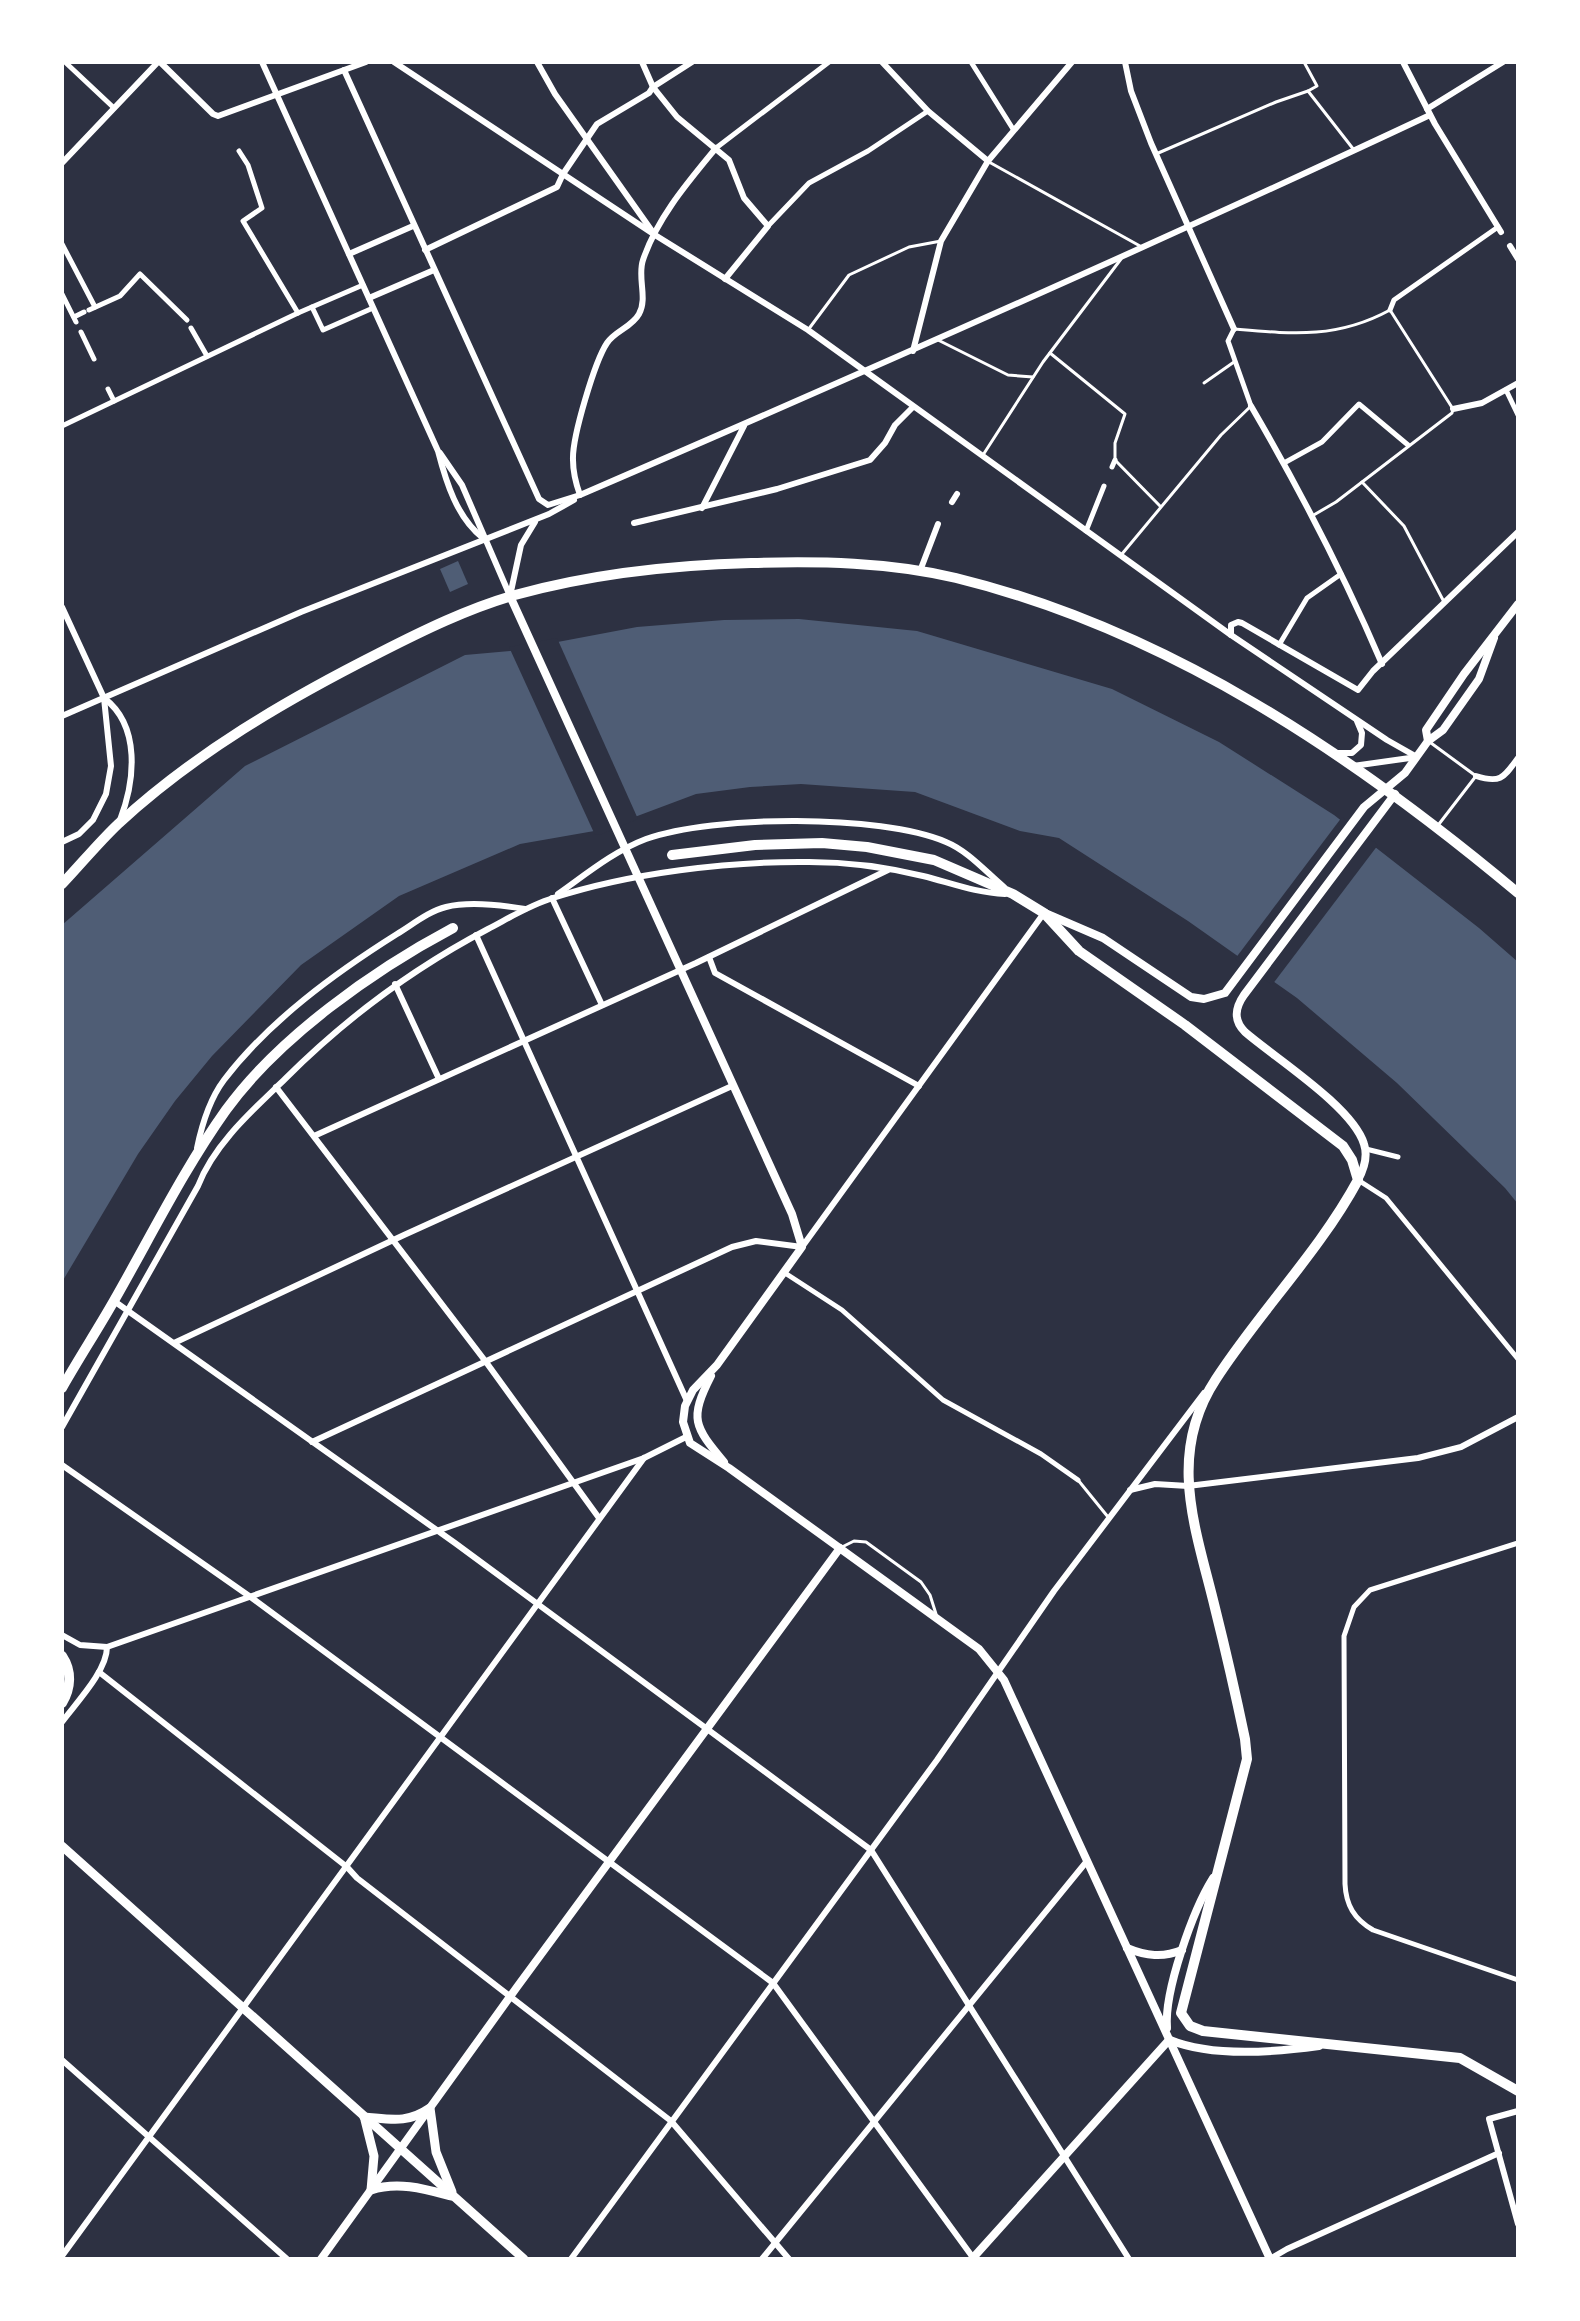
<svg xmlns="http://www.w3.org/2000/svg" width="1580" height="2321" font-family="'Work Sans',sans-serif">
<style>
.water{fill:#4f5d75}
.pier{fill:#2d3142}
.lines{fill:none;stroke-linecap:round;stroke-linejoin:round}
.service{stroke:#fff;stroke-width:3}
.pedestrian{stroke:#fff;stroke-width:5}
.minor{stroke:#fff;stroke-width:6}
.tertiary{stroke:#fff;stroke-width:8}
.secondary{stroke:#fff;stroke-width:9}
.primary{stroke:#fff;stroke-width:10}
</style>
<rect width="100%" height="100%" fill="#2d3142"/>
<g class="water">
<polygon points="458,561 468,584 450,592 440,569"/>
<polygon points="799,619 917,631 1112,689 1219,742 1334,815 1479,928 1518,962 1518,1204 1505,1188 1397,1083 1297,998 1188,921 1059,838 1020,831 915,792 801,784 750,787 696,794 600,830 520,844 399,896 301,965 212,1056 175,1101 138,1154 62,1282 62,925 245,766 465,655 510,651 637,627 724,620"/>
</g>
<g class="pier">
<polygon points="557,638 638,819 602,834 595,835 509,647"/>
<polygon points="1342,817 1378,845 1272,985 1235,959"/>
</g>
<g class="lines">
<g class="service">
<polyline points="1304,62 1317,86 1308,91 1354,150"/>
<polyline points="1156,154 1276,102 1308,91"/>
<polyline points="989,162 1140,246"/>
<path d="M1235 329C1292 334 1337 339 1390 310L1453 409 1452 413 1336 502 1312 516"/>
<polyline points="808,330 849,275 909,247 941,241"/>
<polyline points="938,340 1008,375 1033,377"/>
<polyline points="1050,353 1125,414 1115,443 1115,460 1160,506"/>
<polyline points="1204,383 1234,362"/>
<polyline points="983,455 1043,362 1121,259"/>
<polyline points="1362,482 1404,526 1443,600"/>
<polyline points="1122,554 1221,435 1251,406"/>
<polyline points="1431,743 1476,776 1439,824"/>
<polyline points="1078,1480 1108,1517"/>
<polyline points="840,1548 854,1541 866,1542 921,1582 930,1595 936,1614"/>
</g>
<g class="pedestrian">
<polyline points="65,62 114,108"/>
<polyline points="971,62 1013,129"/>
<polyline points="716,148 829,62"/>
<polyline points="239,151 248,165 262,208 243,221 298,313"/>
<polyline points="768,226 809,183 868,151 928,111"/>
<polyline points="62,244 95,307"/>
<polyline points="62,294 76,322"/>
<polyline points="312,307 323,330 373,308"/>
<polyline points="89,310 120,296 140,274 187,320"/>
<polyline points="1390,310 1394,300 1498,227"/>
<polyline points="74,317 84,312"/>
<polyline points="191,328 207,356"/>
<polyline points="1234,329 1228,341 1251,406"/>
<polyline points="81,332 94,359"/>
<polyline points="108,389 114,401"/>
<polyline points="1506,390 1518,415"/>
<polyline points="62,426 298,313 363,285"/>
<polyline points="1284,463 1322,442 1359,404 1408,445"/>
<polyline points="1112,467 1115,460"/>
<polyline points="1086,531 1104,486"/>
<polyline points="1279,645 1307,598 1341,574"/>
<polyline points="1366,1149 1398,1157"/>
<polyline points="1358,1180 1386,1198 1518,1359"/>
<polyline points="785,1273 842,1310 943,1400 1041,1454 1078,1480"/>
<path d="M1518 1543 1370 1590 1354 1607 1344 1636 1345 1884C1346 1905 1354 1919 1373 1930L1518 1980"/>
</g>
<g class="minor">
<polyline points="160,62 213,114 218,116 366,62"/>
<path d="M262 62 438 451C446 482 457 518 483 538"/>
<polyline points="394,62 655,235 808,330 1231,635 1387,740 1417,757"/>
<polyline points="537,62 555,94 652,231"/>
<polyline points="642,62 653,87 677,117 729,160 744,198 768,226 725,279"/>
<polyline points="882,62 928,111 988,161"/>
<polyline points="1125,62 1131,91 1151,143 1234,329"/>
<polyline points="1403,62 1435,124 1501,232"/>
<path d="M344 70 539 499 548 505 580 495C865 372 1149 247 1430 115"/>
<polyline points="1427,109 1503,62"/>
<polyline points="62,163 158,62"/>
<polyline points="1510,246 1518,259"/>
<polyline points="425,250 557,187 563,174 597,124 649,93 653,87 692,62"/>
<polyline points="349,254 413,226"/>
<polyline points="369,298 434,270"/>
<polyline points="913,351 941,241 988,161 1072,62"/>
<path d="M1251 406C1300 490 1344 575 1382 664"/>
<polyline points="1453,409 1482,403 1518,383"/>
<polyline points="440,453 462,485 510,596"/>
<path d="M580 495C576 484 573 472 573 460 572 437 595 361 607 343 615 331 632 327 639 314 648 298 637 277 643 260 657 218 688 182 716 148"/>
<polyline points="952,502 957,494"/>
<polyline points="702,508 744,426"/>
<polyline points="634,523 777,489 870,460 885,443 895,425 913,407"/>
<polyline points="920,571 938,524"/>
<polyline points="510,596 521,545 535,522"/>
<polyline points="62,607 104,698 111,766 106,794 93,820 79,834 62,842"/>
<polyline points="1231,635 1231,625 1238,622 1242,623 1358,690 1373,671 1518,532"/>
<path d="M104 698C141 726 135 781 120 820"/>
<polyline points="62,716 301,612 549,514 574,500"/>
<polyline points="1337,753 1352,753 1361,745 1362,733 1357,721"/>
<polyline points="1353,766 1417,757"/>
<path d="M1476 776C1501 784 1504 777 1518 758"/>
<path d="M558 894C585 875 614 851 646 839 713 815 880 814 946 842 968 851 986 872 1004 887"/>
<polyline points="552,898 602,1005"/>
<polyline points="476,935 687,1401"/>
<polyline points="709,957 715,973 919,1086"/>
<polyline points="395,984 439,1079"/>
<polyline points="276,1087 486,1362 599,1518"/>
<polyline points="314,1136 696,963 888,870"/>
<path d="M197 1148C202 1124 209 1100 224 1080 269 1021 335 973 397 934 412 925 429 911 446 907 470 901 501 905 525 909"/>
<polyline points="114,1301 455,1543 871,1850 1129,2259"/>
<polyline points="174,1343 404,1235 732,1086"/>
<path d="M62 1427 198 1186C214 1144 253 1110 285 1079 345 1019 412 969 488 929 509 918 530 905 553 898 630 873 729 861 809 862 848 862 886 867 923 876 951 883 976 893 1005 894"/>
<polyline points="312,1442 732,1247 756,1241 802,1247 1044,913"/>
<polyline points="62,1465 252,1598 773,1983 974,2259"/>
<polyline points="1130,1490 1155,1484 1188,1486 1418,1458 1461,1447 1518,1417"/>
<polyline points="62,1635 80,1645 107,1647"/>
<polyline points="99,1672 347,1867 357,1878 671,2121 789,2259"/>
<path d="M62 1722C76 1703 107 1671 107 1647L644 1458 686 1437"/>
<polyline points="62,2060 287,2259"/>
<polyline points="1518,2111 1489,2119 1518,2224"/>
<polyline points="62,2256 644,1458"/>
<polyline points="571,2259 937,1760 1054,1591 1204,1393"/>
<polyline points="762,2259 1087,1861"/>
<polyline points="1270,2259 1287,2249 1499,2153"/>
</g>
<g class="tertiary">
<polyline points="510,596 792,1214 802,1247 717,1365 693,1390 685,1406 683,1422 690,1443 729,1468 979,1649 1004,1680 1270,2259"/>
<polyline points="1428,741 1426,730 1464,674 1518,604"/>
<polyline points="1045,913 1103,938 1191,997 1204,999 1225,993 1364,807 1405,773 1428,741 1443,730 1479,679 1494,638"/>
<path d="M1358 1180C1364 1169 1368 1156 1364 1144 1353 1107 1275 1058 1245 1032 1233 1020 1235 1008 1244 995L1395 794"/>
<path d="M711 1376C689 1419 694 1426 724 1462"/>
<path d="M1127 1948C1146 1956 1163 1958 1182 1950"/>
<path d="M1167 2028C1164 1991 1193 1910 1213 1878"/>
<path d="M1170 2040C1211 2057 1276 2052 1319 2046"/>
<polyline points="321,2259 517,1987 840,1548"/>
<polyline points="972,2259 1169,2040"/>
</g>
<g class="secondary">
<polyline points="62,1846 524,2259"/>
<path d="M364 2117C390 2119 407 2124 430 2108L436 2152 452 2192"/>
<path d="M365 2120 374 2156 371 2190C398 2181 425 2189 451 2196"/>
</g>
<g class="primary">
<path d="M672 855 755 845 822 843 867 847 934 860 1013 894 1044 913 1079 951 1185 1025 1343 1146 1352 1160 1358 1180C1319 1252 1260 1311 1216 1379 1166 1455 1196 1529 1215 1608 1226 1652 1236 1696 1245 1739L1247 1759 1181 2013 1190 2026 1203 2031 1460 2058 1518 2091"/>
<path d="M62 884C81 864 98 843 118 824 195 753 286 700 379 653 422 631 469 608 515 595 591 574 672 565 751 563 819 561 889 562 956 578 1168 630 1353 755 1518 893"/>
<path d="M62 1388C79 1358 98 1329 115 1299 151 1236 184 1169 226 1110 279 1037 374 970 453 928"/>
<path d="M62 1656C72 1671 71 1688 62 1703"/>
</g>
</g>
<rect width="1580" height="2321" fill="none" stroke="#ffffff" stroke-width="128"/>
</svg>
